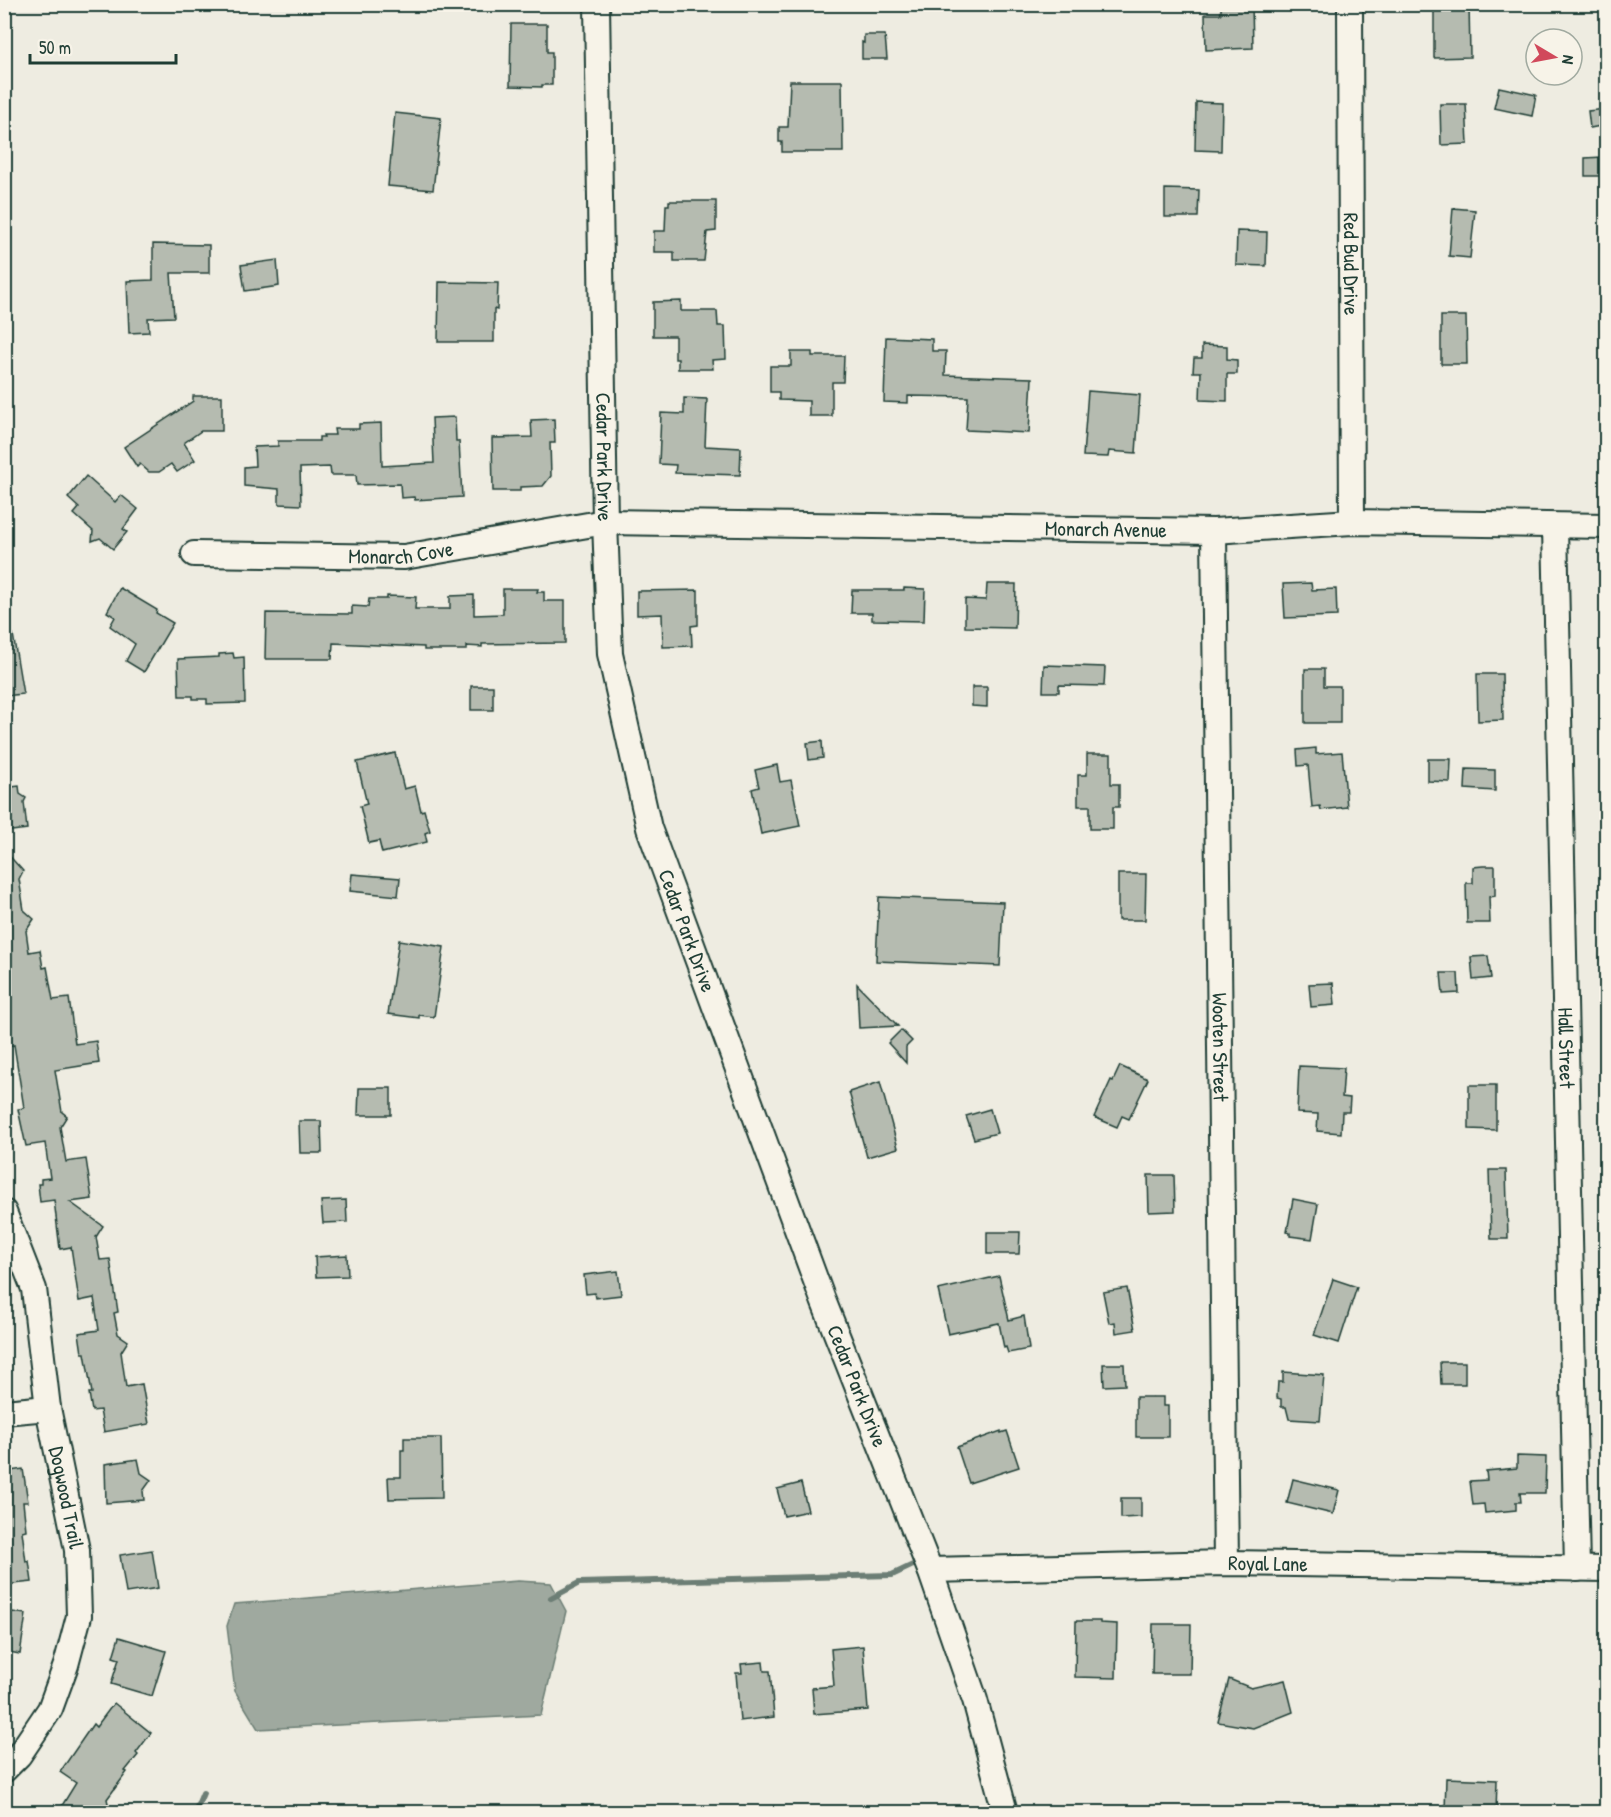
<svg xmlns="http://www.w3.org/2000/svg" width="1611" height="1817" font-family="'Patrick Hand',sans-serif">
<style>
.water{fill:#9fa99f;stroke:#6c7e74;stroke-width:1.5}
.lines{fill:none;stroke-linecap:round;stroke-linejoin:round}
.stream{stroke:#6c7e74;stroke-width:6}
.building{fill:#b5bbb0;stroke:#1f3d34;stroke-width:1.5}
.minor-casing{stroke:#1f3d34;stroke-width:28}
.minor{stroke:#f7f3e8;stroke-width:24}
.labels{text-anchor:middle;stroke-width:4.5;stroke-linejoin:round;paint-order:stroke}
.street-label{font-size:21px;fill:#1f3d34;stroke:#f7f3e8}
</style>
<rect width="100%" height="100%" fill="#eeece1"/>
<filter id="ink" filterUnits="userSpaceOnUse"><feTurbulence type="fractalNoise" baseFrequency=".0167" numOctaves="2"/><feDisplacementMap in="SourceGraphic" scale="12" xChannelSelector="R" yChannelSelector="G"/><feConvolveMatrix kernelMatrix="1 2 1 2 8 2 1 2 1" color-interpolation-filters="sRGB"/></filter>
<g filter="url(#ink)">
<polygon class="water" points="518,1581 551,1583 566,1611 541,1715 258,1729 235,1691 227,1626 234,1604"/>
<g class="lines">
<g class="stream">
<polyline points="551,1598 579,1583 892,1575 913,1565"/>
<polyline points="195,1812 203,1793"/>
</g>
</g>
<g class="building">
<polygon points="1221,4 1252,4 1253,48 1206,50 1205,14 1221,14"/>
<polygon points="1434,4 1469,4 1470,57 1434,58"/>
<polygon points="511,24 547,24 547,52 552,52 552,85 542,85 542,87 510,86"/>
<polygon points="864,35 885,35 887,59 862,59 862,42 864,43"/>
<polygon points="790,81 842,81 843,152 782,152 782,142 779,142 779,127 788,127"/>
<polygon points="1499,87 1536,95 1532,116 1494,108"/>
<polygon points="1196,102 1222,103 1221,151 1195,150"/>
<polygon points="1440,104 1466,104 1468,144 1441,145"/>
<polygon points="1606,109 1606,125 1590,128 1588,111"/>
<polygon points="395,113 441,118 433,190 388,186"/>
<polygon points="1603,157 1604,176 1585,176 1585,158"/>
<polygon points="1165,189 1199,190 1198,217 1165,217"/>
<polygon points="669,201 716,201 716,231 707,232 704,261 674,261 674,252 654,252 654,231 665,231 666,205 669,205"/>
<polygon points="1453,208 1475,210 1470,258 1449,256"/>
<polygon points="1237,231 1267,232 1266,266 1236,265"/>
<polygon points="153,244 209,245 209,273 171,273 174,317 148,318 149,332 129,333 127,281 153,280"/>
<polygon points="277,260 279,286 245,291 241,265"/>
<polygon points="439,282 498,283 497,310 494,309 494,342 438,342"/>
<polygon points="681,301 681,311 717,311 718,326 725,326 726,359 712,360 713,369 678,369 678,359 675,359 675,336 653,336 653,302"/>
<polygon points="1441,316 1466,316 1467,364 1441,364"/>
<polygon points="886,337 932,339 932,351 946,351 945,375 1032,378 1029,433 966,430 968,397 908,396 908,403 884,402"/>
<polygon points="1202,345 1227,346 1227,359 1237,360 1237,374 1227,374 1227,401 1200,400 1201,372 1193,372 1194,358 1202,358"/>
<polygon points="791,352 812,352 812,356 844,356 843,382 832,382 832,416 809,416 809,401 779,400 779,392 770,392 770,366 791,366"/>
<polygon points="1088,391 1140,395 1136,453 1109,451 1108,457 1083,456"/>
<polygon points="193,396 222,396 222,431 201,431 184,443 195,460 177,472 171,464 159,472 149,472 140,464 137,467 124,447 193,401"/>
<polygon points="684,398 707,399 705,446 741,448 740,475 675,473 676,465 659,464 661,413 684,414"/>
<polygon points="455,417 456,441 459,441 462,497 415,500 414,497 401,498 400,484 357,485 356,475 331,475 330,467 300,468 301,505 279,504 279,489 244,486 244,467 255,466 254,447 278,446 278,441 319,441 319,437 324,437 323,435 335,435 334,429 359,429 359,424 381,423 382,466 434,463 432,418"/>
<polygon points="554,419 555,443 550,443 551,476 543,486 520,487 520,491 493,491 492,438 532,437 531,420"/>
<polygon points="86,476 115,502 121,495 138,509 123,529 127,532 113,549 100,538 92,541 93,531 74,514 79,508 68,498"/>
<polygon points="1311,583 1312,590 1336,589 1337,616 1285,618 1283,584"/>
<polygon points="987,584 1016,584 1015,628 965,627 965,599 986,600"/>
<polygon points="120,588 157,610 156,613 173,623 144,672 126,661 135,644 110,626 115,617 107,612"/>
<polygon points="904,588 925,589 924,621 872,620 872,613 851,613 852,590 904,590"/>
<polygon points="503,589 538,589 537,592 544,592 544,601 565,601 565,643 482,644 482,647 467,646 467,650 424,650 424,647 333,643 332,659 265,659 266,613 352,614 352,606 368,607 369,599 387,599 387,596 416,597 415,609 450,609 450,596 474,595 474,615 503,614"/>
<polygon points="698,590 698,625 691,626 692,646 663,647 662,614 637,615 637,591"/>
<polygon points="13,634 23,694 4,696 4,635"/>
<polygon points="233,653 234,658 244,657 245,703 207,704 207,699 193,699 193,696 179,696 178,659 219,657 219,654"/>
<polygon points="1044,665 1105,667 1104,686 1059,685 1059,692 1043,692"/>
<polygon points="1305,669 1324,669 1324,686 1340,686 1340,723 1305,723"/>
<polygon points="1477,674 1502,674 1503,720 1478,721"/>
<rect x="471" y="686" width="22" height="24"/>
<polygon points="972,687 987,687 987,707 972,706"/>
<polygon points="822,741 823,758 809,760 807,743"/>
<polygon points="1316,748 1316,754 1342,752 1347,807 1321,810 1320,806 1312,807 1308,765 1298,766 1297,750"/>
<polygon points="395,753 404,789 415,786 421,811 424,810 430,831 425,833 427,842 382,853 379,841 369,843 360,806 367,804 357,762"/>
<polygon points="1087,754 1111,754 1111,784 1119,784 1119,807 1113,807 1113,829 1090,829 1090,806 1078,806 1078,775 1087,775"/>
<polygon points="1428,759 1451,759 1450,782 1428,781"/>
<polygon points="777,765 780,782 791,780 800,826 761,834 752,789 759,787 755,770"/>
<polygon points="1466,769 1495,770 1495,791 1465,789"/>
<polygon points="19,786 20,794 26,798 24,802 27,829 4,832 4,788"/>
<polygon points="4,850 23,871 19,879 24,910 34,919 26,931 29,952 40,950 43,968 47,967 53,1000 69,998 75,1044 96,1041 99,1063 55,1070 62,1112 67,1116 60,1127 66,1162 86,1159 92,1199 70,1202 103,1226 96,1237 100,1260 110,1259 118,1312 114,1313 118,1334 128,1341 121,1352 126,1387 142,1384 149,1424 104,1432 100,1410 92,1411 89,1393 92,1393 85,1353 82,1353 79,1333 99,1330 94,1298 79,1301 71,1247 60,1249 54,1200 40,1202 38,1184 41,1184 41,1179 50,1178 45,1143 26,1146 18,1109 24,1108 14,1045 9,1046 6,1028 11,1028 7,996 4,995"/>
<polygon points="1483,866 1495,866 1495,896 1489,897 1490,923 1467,923 1466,883 1473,883 1473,867"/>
<polygon points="352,874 400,878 398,896 350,891"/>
<polygon points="1118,874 1146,874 1145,920 1118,920"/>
<polygon points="879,897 1003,902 1000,966 876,961"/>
<polygon points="399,940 444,947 434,1017 419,1015 419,1018 388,1014"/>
<polygon points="1488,956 1491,978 1473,980 1471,957"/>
<polygon points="1441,973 1458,973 1459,993 1443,994"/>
<polygon points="1333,983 1335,1005 1311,1007 1309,984"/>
<polygon points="857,984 898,1026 859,1028"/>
<polygon points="901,1030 912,1041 906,1047 906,1063 888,1043"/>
<polygon points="1120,1066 1148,1079 1129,1119 1122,1116 1117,1127 1094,1117 1111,1080 1113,1081"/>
<polygon points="1299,1066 1344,1068 1342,1097 1350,1098 1349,1112 1342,1112 1341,1133 1317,1131 1318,1114 1297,1113"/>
<polygon points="880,1082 898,1148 867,1157 849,1092"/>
<polygon points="1469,1085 1496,1085 1496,1130 1469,1129"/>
<polygon points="359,1088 391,1088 391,1115 358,1115"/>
<polygon points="990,1109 997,1133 974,1139 966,1116"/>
<polygon points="299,1121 321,1121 322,1153 300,1153"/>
<polygon points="1489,1170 1506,1170 1508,1239 1491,1239"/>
<polygon points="1148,1175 1174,1175 1175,1211 1149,1212"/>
<polygon points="1293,1199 1318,1204 1312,1239 1290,1236 1290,1233 1287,1232"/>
<polygon points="346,1200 347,1222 323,1223 321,1201"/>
<polygon points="987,1232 1020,1232 1019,1254 987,1254"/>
<polygon points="347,1255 348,1276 316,1277 315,1257"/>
<polygon points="618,1271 621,1295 596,1298 595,1293 586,1294 584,1275"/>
<polygon points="999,1276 1009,1320 1024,1316 1029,1349 1008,1353 1006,1347 1004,1348 999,1323 948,1334 938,1290"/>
<polygon points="1333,1279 1357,1287 1339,1343 1314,1335"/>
<polygon points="1127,1288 1135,1330 1116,1333 1115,1322 1109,1323 1103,1292"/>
<polygon points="1440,1362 1465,1362 1465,1384 1441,1384"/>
<polygon points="1103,1364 1124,1364 1125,1385 1104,1386"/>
<polygon points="1283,1372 1324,1375 1320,1421 1289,1419 1286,1407 1281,1407 1281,1399 1277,1398 1278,1382 1283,1382"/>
<polygon points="1136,1397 1163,1397 1163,1406 1168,1406 1168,1437 1136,1437"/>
<polygon points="1001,1431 1001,1433 1007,1431 1019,1467 969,1483 957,1447"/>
<polygon points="404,1438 441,1438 442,1498 389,1499 388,1477 401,1477 401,1450 404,1450"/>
<polygon points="1517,1456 1546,1457 1545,1493 1520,1493 1521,1502 1516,1502 1516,1510 1485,1513 1484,1504 1473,1505 1470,1481 1487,1480 1486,1471 1517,1468"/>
<polygon points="138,1459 141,1473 151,1480 143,1491 144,1500 106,1503 105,1464"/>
<polygon points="23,1469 28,1502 23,1502 26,1530 22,1531 26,1562 29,1561 32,1582 4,1585 4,1547 7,1547 4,1527 4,1472"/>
<polygon points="1293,1479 1339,1490 1333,1514 1287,1503"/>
<polygon points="801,1483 808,1511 784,1516 777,1489"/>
<polygon points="1121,1498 1141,1498 1141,1517 1121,1518"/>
<polygon points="152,1550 158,1588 126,1593 120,1555"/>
<polygon points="4,1611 26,1614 20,1654 4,1651"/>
<polygon points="1076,1621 1100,1621 1100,1623 1117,1624 1116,1678 1075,1677"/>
<polygon points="1153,1624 1191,1624 1190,1674 1152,1674"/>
<polygon points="119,1637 166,1651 152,1696 111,1684 119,1659 113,1657"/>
<polygon points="863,1646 868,1710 814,1714 812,1688 834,1686 831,1649"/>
<polygon points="763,1662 764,1671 770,1671 774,1717 740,1721 736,1673 742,1673 741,1664"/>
<polygon points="1229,1679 1251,1688 1285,1680 1293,1712 1253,1728 1218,1722"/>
<polygon points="114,1703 151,1733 136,1753 138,1755 125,1771 127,1772 107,1799 110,1812 58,1812 76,1783 60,1772 93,1724 96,1727"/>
<polygon points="1446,1778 1497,1780 1496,1812 1445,1812"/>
</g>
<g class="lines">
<defs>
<g id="minor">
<path id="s1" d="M597 4 605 522 610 654 649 828 823 1300 930 1570 975 1700 1005 1812"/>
<path id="s2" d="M1350 4 1352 522"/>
<path id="s3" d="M1555 526 1577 1569"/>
<path id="s4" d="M1214 531 1226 1563"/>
<path id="s5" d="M194 554 404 557 605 522 1214 531 1352 522 1606 526"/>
<path id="s6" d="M4 1212 34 1289 48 1408 77 1550 79 1616 66 1665 50 1709 19 1755 4 1770"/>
<polyline points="4,1412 48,1408"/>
<path id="s7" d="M930 1570 1226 1563 1606 1569"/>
</g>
</defs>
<use href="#minor" class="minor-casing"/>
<use href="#minor" class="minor"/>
</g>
</g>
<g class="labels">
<g class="street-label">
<text dy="7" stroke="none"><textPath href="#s2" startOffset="260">Red Bud Drive</textPath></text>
<text dy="7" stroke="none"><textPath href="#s1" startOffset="453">Cedar Park Drive</textPath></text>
<text dy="7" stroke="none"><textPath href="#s5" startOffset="915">Monarch Avenue</textPath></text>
<text dy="7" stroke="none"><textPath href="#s5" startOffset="207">Monarch Cove</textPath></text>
<text dy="7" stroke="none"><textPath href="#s1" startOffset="938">Cedar Park Drive</textPath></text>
<text dy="7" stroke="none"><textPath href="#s4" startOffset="516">Wooten Street</textPath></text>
<text dy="7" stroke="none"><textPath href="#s3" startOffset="522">Hall Street</textPath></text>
<text dy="7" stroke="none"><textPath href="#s1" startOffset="1424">Cedar Park Drive</textPath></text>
<text dy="7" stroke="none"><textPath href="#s6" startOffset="294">Dogwood Trail</textPath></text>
<text dy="7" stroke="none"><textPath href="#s7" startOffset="338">Royal Lane</textPath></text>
</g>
</g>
<rect width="1611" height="1817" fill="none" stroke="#f7f3e8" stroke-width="24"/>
<rect x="12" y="12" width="1587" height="1793" fill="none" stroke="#1f3d34" stroke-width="2" filter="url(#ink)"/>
<g transform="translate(1554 57) rotate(100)"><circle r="28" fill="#f7f3e8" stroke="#a1aaa0" stroke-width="1.5"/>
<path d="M0-4.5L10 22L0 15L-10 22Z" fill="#d1495b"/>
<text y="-9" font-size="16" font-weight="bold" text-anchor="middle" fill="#1f3d34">N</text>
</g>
<path d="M30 54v9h146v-9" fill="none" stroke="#1f3d34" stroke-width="3"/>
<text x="39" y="54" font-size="18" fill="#1f3d34" stroke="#f7f3e8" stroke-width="4.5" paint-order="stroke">50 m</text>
</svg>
